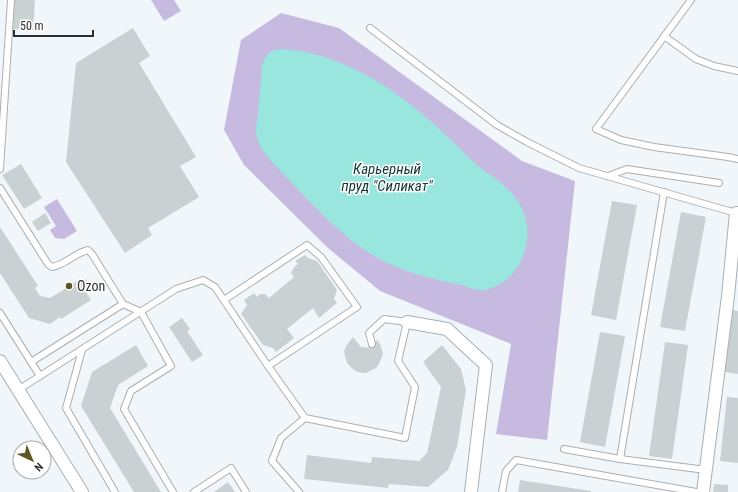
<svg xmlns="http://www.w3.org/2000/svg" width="738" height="492" font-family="'Roboto Condensed',sans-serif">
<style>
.green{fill:#c6bae1}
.water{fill:#98e6dd}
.building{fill:#cad1d3}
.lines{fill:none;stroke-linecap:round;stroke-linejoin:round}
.service-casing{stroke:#aaafb3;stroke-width:8}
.minor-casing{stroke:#aaafb3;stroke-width:14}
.service{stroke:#fff;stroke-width:6}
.minor{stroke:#fff;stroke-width:12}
.poi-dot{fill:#5e5724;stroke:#fff;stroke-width:1.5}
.labels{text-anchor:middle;stroke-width:3;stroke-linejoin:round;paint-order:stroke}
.poi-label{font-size:14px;fill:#2c2e30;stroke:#fff;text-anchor:start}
.water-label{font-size:15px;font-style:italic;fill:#123734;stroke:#fff}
</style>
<rect width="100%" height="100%" fill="#f1f6fa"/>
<g class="green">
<polygon points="151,0 174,0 181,11 164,21"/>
<polygon points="281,13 339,28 522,161 575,181 547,440 496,434 511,344 380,291 328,248 244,165 224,130 241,40"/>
<polygon points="57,199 77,231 64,239 55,238 50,230 56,226 44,207"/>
</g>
<path class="water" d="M283 49C292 50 301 51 310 53 371 68 423 110 466 155 481 171 502 180 515 197 527 212 530 232 525 250 520 270 505 286 484 290 477 291 468 287 462 285 432 279 402 272 376 257 343 238 317 209 291 182 281 171 259 151 257 137 255 130 257 121 258 114 259 98 261 82 262 65 267 53 270 50 283 49Z"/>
<g class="building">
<polygon points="13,0 35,0 33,30 11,29"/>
<polygon points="133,28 150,56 139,63 196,157 180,166 199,197 148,228 152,235 125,253 66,162 76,63"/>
<polygon points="21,164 42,198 24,209 2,175"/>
<polygon points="612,201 637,205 616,320 591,315"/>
<polygon points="681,212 706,217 685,331 660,327"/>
<polygon points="45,213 51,223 38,231 32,222"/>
<polygon points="0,227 38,286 35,288 40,296 50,298 79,280 80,282 85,279 91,289 86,292 91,300 61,319 60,317 50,324 29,318 0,273"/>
<polygon points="305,255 308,258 317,261 337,290 334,299 337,303 319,318 313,308 287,329 294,338 276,352 273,348 263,345 241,314 247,305 244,300 254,293 257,297 260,294 265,294 269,298 294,277 291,273 294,267 298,264 295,261"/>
<polygon points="732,310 738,311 738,374 725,372"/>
<polygon points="182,318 190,329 187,331 203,355 192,362 169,327"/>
<polygon points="600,332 625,336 605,447 580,442"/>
<polygon points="353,337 361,347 364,347 367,348 377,340 380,344 383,354 379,364 376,368 366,373 361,373 355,371 347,363 344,352 346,346"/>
<polygon points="665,342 688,345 672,459 649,456"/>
<polygon points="136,345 148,366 118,385 110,408 161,492 134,492 81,406 92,372"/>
<polygon points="442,345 461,369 466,390 457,447 448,470 428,487 389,484 388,488 304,479 307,455 371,463 372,457 419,461 427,453 441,387 423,362"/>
<polygon points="727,397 738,398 738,463 720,461"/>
<polygon points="520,480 591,491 591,492 518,492"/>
<polygon points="228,482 235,492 214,492"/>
<polygon points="714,484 728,485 728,492 713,492"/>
</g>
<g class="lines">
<defs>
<g id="service">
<polyline points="691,0 596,129 621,140 654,147 728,157 738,159"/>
<polyline points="370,28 497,125 527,142 579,168 736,213"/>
<polyline points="664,36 696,59 714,66 738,71"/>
<polyline points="0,169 11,0"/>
<polyline points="608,176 627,169 719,183"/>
<path d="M0 188 48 264 52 267C65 265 75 253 88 250L92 254 123 304 141 312 171 366 131 391 124 409 173 492"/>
<polyline points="224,300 307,245 321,257 357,307 268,366"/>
<polyline points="0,313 40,376 18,390"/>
<polyline points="82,350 66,408 115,492"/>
<polyline points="31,362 123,304"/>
<polyline points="40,376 176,289 203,280 215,287 268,366 305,418 405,438 415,387 398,361 407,322 384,319 369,333 372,344"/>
<polyline points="564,449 620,459 706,470"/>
<polyline points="620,459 664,192"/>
<polyline points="194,492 231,468 246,492"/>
<polyline points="299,492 272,461 281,438 305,418"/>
<polyline points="502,492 506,471 516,460 696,492"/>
</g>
<g id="minor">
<polyline points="407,322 447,329 486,365 471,492"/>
<polyline points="0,361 82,492"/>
<polyline points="703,492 728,296 736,213 738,213"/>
</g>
</defs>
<use href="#service" class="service-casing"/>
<use href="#minor" class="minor-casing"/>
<use href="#service" class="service"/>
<use href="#minor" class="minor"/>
</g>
<circle class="poi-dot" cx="69" cy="286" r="4"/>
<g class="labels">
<g class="poi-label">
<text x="77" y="291">Ozon</text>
</g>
<g class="water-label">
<text x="387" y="174">Карьерный<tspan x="387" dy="17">пруд "Силикат"</tspan></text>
</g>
</g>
<g transform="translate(32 460) rotate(136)"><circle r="19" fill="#ffffff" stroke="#ababac"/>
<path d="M0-3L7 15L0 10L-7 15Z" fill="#5e5724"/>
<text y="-6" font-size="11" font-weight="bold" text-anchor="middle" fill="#2c2e30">N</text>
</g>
<path d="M14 30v6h79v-6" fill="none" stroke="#2c2e30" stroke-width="2"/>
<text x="20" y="30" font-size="12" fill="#2c2e30" stroke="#ffffff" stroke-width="3" paint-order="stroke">50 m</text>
</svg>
